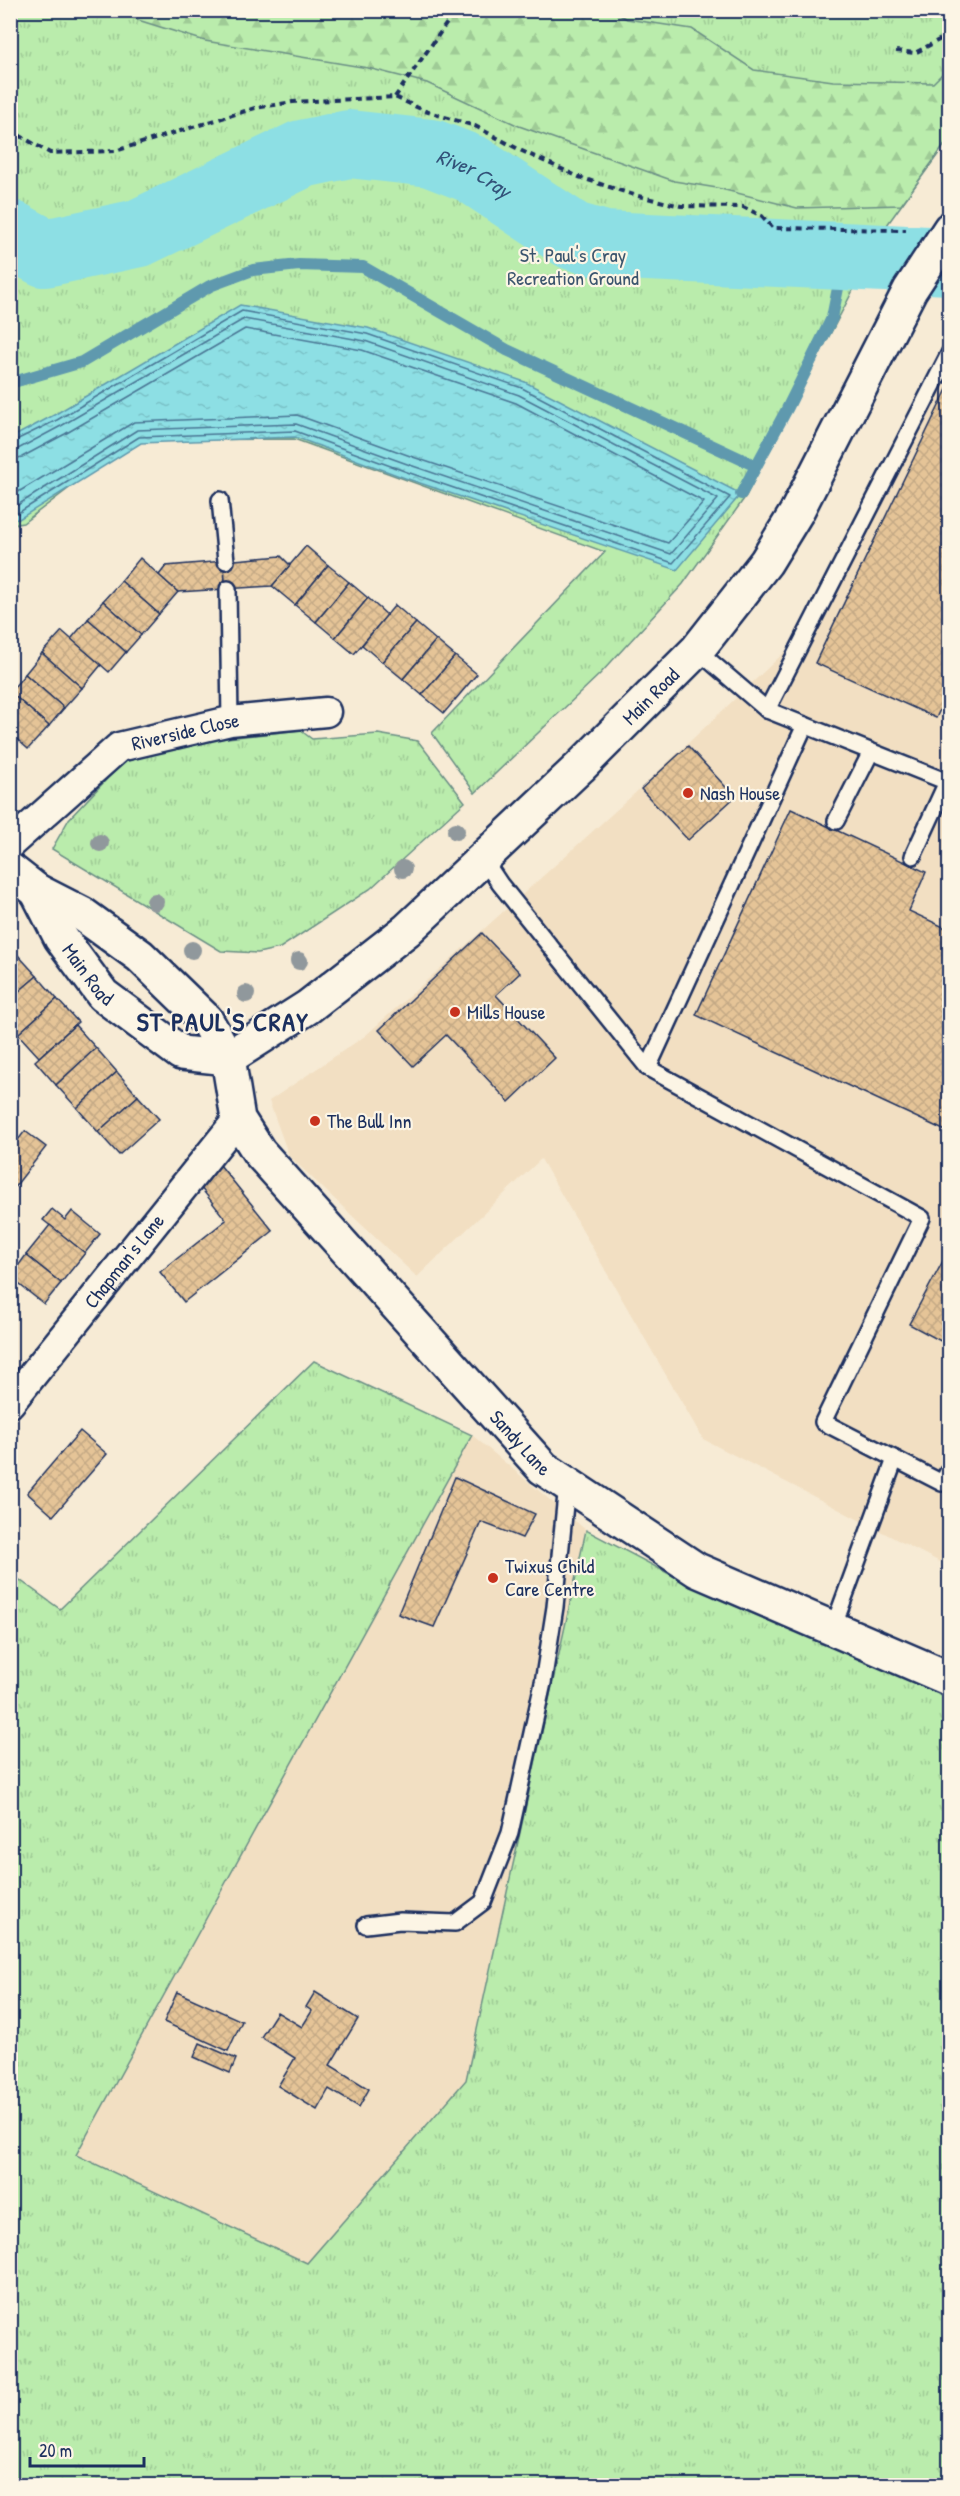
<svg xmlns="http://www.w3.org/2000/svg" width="960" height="2496" font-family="'Patrick Hand',sans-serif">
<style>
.built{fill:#f2dfc2}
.grass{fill:url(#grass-tufts);stroke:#6a8e85;stroke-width:1.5}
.forest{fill:url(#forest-firs);stroke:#6a8e85;stroke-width:1.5}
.water{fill:url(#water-ripples);stroke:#5f99ae;stroke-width:1.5}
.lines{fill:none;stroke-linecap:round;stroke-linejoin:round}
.shore{stroke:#497594;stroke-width:1.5}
.stream{stroke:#5f99ae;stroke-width:12}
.river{stroke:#8ddfe4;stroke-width:68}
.building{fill:url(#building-cross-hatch);stroke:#1b2f5e;stroke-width:1.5}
.lane-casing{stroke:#1b2f5e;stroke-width:20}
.street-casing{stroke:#1b2f5e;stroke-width:33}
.secondary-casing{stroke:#1b2f5e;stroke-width:38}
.path{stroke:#1b2f5e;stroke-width:4;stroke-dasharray:6 4.5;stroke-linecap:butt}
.lane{stroke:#fcf5e5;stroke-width:15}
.street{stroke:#fcf5e5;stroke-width:28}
.secondary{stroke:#fcf5e5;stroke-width:33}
.tree{fill:#90989c}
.poi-dot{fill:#c8321e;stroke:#fcf5e5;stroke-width:2}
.labels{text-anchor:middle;stroke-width:4.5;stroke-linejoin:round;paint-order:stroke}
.park-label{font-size:20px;fill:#3b556e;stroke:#fcf5e5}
.street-label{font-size:20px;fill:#1b2f5e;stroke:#fcf5e5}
.poi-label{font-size:20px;fill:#1b2f5e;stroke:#fcf5e5;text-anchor:start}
.water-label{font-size:21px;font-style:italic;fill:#325279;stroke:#fcf5e5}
.district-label{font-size:26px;font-weight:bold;letter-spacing:1.5px;fill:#1b2f5e;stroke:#fcf5e5}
</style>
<defs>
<pattern id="grass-tufts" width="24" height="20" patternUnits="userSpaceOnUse" patternTransform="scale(1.5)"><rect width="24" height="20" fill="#baecac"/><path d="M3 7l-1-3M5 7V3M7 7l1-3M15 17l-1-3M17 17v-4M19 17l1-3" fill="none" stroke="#9fcb96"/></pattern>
<pattern id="forest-firs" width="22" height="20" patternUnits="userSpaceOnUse" patternTransform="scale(1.5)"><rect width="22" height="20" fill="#baecac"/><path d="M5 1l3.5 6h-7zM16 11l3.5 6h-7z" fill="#9fcb96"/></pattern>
<pattern id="water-ripples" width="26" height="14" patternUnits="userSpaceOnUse" patternTransform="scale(1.5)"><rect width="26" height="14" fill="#8ddfe4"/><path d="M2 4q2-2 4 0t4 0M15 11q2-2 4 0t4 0" fill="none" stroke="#79c0c6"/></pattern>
<pattern id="building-cross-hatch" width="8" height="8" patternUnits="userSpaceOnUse" patternTransform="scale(1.5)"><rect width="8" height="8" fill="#e5c497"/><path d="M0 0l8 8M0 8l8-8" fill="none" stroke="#c4a985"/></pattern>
</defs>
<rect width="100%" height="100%" fill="#f7ebd5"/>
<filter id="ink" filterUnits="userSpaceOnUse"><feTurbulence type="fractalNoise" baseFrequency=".0167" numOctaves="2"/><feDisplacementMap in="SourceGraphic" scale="12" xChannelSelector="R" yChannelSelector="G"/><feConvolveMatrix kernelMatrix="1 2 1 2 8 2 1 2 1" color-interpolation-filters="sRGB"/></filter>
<g filter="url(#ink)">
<g class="built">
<polygon points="949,335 950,1544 940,1562 703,1439 541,1159 417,1277 289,1156 269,1101 365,1036 633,795 790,647 818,598"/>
<polygon points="472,1435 586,1530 466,2080 307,2263 75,2155"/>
</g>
<g class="grass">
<polygon points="11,11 949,11 949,139 887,225 746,496 683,584 600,674 475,793 432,733 605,552 294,439 133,440 23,523 11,525"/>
<polygon points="300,730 312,739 378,734 418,741 465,802 370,889 280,948 258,953 221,951 52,849 69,819 124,761 165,745"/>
<polygon points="314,1361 472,1435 76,2155 307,2263 466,2080 586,1530 694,1587 841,1633 949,1684 949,2485 11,2485 10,1573 60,1609"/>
</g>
<polygon class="forest" points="127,11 612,11 627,19 692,29 754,70 833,81 933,83 949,67 949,139 901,205 797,208 717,188 674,181 519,126 427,83 368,68 205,41 138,20"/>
<polygon class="water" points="240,305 368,328 525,382 741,494 677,570 405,478 295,437 141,443 19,519 11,520 11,438 54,415"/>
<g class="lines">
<g class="shore">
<polyline points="10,443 57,420 242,311 367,334 522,388 730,497 673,563 407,472 295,431 139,437 18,513 10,514"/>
<polyline points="10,451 18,449 61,426 244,319 365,341 519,395 718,499 671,554 410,465 296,424 137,430 16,506 10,506"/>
<polyline points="10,460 22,457 65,434 245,329 362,350 516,403 704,502 668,543 413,457 297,415 134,422 10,497"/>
</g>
<g class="stream">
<polyline points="10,383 82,362 210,286 253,270 299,265 363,267 507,350 756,466"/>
<polyline points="741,494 787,409 832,318 844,258"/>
</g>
<path class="river" id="s1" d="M10 234 45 253 139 233 302 154 349 144 431 153 472 169 573 236 604 245 950 261"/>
</g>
<g class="building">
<polygon points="950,383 950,688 936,718 815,663"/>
<polygon points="306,546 328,565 295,605 272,586"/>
<polygon points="281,556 290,565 272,586 225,589 224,561"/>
<polygon points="140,558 178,592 159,614 121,581"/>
<polygon points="224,561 225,589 178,592 159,575 166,566"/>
<polygon points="328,565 349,582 316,622 295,605"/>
<polygon points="121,581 159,614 141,635 103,601"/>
<polygon points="349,582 368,598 335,638 316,622"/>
<polygon points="368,598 387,615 354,654 335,638"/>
<polygon points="103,601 141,635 126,652 88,619"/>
<polygon points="395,605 416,623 382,662 362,645"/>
<polygon points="88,619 126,652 109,672 71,639"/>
<polygon points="416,623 436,640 403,679 382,662"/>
<polygon points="62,631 101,665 82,688 42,653"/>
<polygon points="436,640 455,656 422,695 403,679"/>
<polygon points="42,653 82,688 64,708 25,674"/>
<polygon points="455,656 477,674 444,713 422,695"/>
<polygon points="25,674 64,708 49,726 10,692"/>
<polygon points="10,692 49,726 28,749 10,733"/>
<polygon points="688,746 735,797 688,840 641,789"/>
<polygon points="791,809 926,872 909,911 950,930 950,1133 696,1015"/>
<polygon points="482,933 520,973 496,995 555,1058 509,1102 446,1035 413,1066 379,1030"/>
<polygon points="17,954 37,976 10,999 10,960"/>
<polygon points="37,976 57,999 18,1034 10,1025 10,999"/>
<polygon points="57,999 78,1022 39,1057 18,1034"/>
<polygon points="75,1025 96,1048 56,1085 35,1061"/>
<polygon points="96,1048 117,1072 77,1108 56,1085"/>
<polygon points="117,1072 138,1096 98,1132 77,1108"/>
<polygon points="138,1096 159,1119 119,1155 98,1132"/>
<polygon points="25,1131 46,1147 10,1193 10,1150"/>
<polygon points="220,1165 273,1231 184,1302 160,1272 226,1220 197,1183"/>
<polygon points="52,1209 65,1220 72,1211 100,1234 85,1253 43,1220"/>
<polygon points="50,1225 85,1253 61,1283 26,1255"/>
<polygon points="950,1248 950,1346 909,1324"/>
<polygon points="26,1255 61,1283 44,1304 10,1277"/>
<polygon points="80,1431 107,1454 53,1516 27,1493"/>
<polygon points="455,1477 535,1514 522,1538 481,1522 434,1627 398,1614"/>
<polygon points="177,1992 242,2021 228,2051 164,2022"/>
<polygon points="315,1992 358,2019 330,2065 369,2089 359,2107 329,2089 317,2110 278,2086 295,2058 261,2037 277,2012 302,2027 312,2011 306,2007"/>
<polygon points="200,2043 236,2059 230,2073 194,2057"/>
</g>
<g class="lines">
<defs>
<g id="lane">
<polyline points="220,500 226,561"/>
<polyline points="228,589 230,721"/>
<polyline points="697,650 767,710 950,783"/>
<polyline points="767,710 950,352"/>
<polyline points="836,821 871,752"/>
<polyline points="913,856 947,782"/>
<polyline points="484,860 500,884 648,1068 922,1218 823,1422 942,1483 950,1468"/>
<polyline points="648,1068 805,725"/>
<polyline points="833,1628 895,1459"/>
<polyline points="366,1925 400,1921 455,1923 483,1902 510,1833 543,1683 555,1607 567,1484"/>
</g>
<g id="street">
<path id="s2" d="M10 844 119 747 230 721 326 712"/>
<path id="s3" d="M10 1403 238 1119"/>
</g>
<g id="secondary">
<path id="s4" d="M10 870 37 891 82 914 140 956 206 1020 228 1058 238 1119 259 1152 543 1468 697 1570 950 1679"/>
<path id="s5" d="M37 891 61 938 103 995 181 1053 228 1058 308 1007 407 930 580 767 697 650 766 562 796 513 910 290 950 229"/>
</g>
</defs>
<use href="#lane" class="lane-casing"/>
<use href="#street" class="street-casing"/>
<use href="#secondary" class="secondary-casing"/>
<g class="path">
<polyline points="896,51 915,53 950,34"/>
<polyline points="395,97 456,10"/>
<polyline points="10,130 50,153 115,151 255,108 293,102 395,97 425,111 475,126 522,151 579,177 634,195 681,206 743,207 762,216 773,228 906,230"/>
</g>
<use href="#lane" class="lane"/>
<use href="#street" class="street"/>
<use href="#secondary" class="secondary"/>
</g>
<g class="tree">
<circle cx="456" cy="831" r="9"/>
<circle cx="100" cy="843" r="9"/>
<circle cx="403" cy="869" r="9"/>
<circle cx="155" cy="902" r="9"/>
<circle cx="192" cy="950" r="9"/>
<circle cx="299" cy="961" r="9"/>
<circle cx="246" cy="994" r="9"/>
</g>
</g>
<g class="poi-dot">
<circle cx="688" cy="793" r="6"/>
<circle cx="455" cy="1012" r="6"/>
<circle cx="315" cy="1121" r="6"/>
<circle cx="493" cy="1578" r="6"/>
</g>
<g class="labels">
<g class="park-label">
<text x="573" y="262">St. Paul's Cray<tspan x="573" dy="23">Recreation Ground</tspan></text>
</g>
<g class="street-label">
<text dy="7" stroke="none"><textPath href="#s5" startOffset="826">Main Road</textPath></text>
<text dy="7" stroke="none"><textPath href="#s2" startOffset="214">Riverside Close</textPath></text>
<text dy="7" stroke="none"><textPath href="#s5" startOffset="98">Main Road</textPath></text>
<text dy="7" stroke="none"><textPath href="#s3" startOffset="182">Chapman's Lane</textPath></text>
<text dy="7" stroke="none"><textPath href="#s4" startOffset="784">Sandy Lane</textPath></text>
</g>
<g class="poi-label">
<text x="700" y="800">Nash House</text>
<text x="467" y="1019">Mills House</text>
<text x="327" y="1128">The Bull Inn</text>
<text x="505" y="1573">Twixus Child<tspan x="505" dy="23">Care Centre</tspan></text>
</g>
<g class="water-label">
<text dy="7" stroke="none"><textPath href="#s1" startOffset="495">River Cray</textPath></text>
</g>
<g class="district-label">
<text x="223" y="1031">ST PAUL'S CRAY</text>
</g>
</g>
<rect width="960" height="2496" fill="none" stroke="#fcf5e5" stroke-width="36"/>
<rect x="18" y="18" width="924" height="2460" fill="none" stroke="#1b2f5e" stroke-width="2" filter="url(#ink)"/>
<path d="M30 2457v9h114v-9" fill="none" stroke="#1b2f5e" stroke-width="3"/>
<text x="39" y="2457" font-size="18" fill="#1b2f5e" stroke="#fcf5e5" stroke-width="4.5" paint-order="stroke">20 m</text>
</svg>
